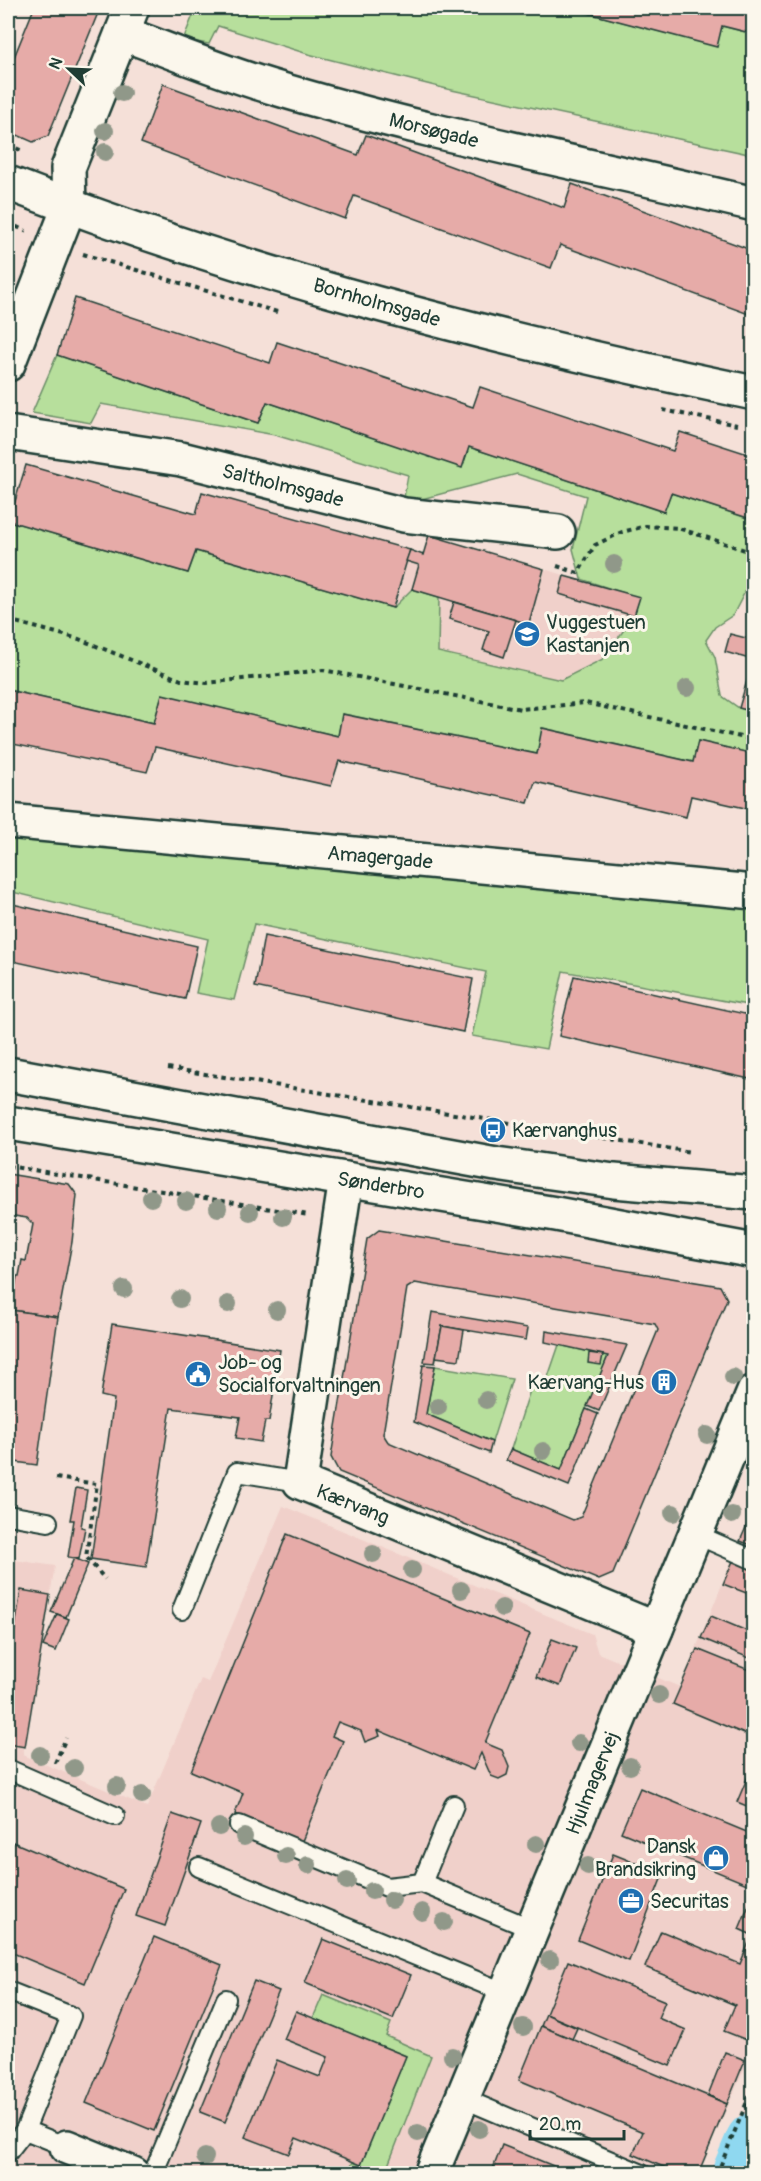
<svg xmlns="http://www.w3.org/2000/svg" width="761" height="2181" font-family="Pangolin,sans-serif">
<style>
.built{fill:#f0d0ca}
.green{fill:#b7df9c;stroke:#6b8e68;stroke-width:1.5}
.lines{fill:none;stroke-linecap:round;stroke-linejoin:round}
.river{stroke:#8fd8f0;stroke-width:57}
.building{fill:#e6aba8;stroke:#1f3d34;stroke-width:1.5;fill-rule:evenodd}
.service-casing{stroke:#1f3d34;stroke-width:22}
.minor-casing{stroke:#1f3d34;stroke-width:38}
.tertiary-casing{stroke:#1f3d34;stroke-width:38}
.path{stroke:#1f3d34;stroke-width:4;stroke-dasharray:4.5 4.5;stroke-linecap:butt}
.service{stroke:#fbf7ec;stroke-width:18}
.minor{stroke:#fbf7ec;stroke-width:33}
.tertiary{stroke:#fbf7ec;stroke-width:33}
.tree{fill:#909889}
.labels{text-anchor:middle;stroke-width:6;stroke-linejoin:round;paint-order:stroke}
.street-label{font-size:20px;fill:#1f3d34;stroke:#fbf7ec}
.poi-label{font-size:20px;fill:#1f3d34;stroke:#fbf7ec;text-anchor:start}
</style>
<rect width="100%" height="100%" fill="#f5e0d8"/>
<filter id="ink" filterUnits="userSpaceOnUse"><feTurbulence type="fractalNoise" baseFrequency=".0167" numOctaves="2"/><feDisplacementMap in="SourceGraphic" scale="12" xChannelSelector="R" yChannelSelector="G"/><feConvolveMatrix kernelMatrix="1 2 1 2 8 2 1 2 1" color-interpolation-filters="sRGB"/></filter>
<g filter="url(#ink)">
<g class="built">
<polygon points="429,535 672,607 650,695 382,659 410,550 423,555"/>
<polygon points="283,1506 592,1634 598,1653 680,1687 753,1509 753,2050 698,2173 8,2173 8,1559 55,1566 23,1755 147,1807 201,1679 208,1682"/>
</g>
<g class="green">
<polygon points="196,8 569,8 716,46 722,26 753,34 753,155 447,89 308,54 218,26 209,44 183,40"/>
<polygon points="57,355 258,423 267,402 462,467 469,447 663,512 671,493 753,520 753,584 749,584 733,615 715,627 706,640 715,657 722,696 739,708 753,712 753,754 698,741 693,762 543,728 537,754 343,714 338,736 162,695 154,723 8,690 9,521 188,573 196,551 393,608 412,589 439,597 438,652 561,680 603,659 634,616 639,598 581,579 573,549 586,496 517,474 414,501 404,497 408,475 275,435 101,404 91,423 32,413"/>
<polygon points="8,834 753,908 753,1006 563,971 546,1049 472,1036 486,972 254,924 234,1000 196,993 208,939 8,891"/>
<polygon points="559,1345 608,1356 561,1470 511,1449 534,1378 547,1380"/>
<polygon points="435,1366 512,1379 492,1442 426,1414"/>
<polygon points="323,1995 391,2023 386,2036 431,2056 385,2173 347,2173 353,2162 361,2165 406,2056 313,2018"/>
</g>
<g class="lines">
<polyline class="river" points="740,2174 754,2141"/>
</g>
<g class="building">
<polygon points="8,8 16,8 8,28"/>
<polygon points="34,8 100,8 48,136 33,142 8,131 8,72"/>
<polygon points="569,8 754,8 754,34 722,26 717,47"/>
<polygon points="163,84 358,155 366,135 564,208 572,184 754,251 754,316 560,245 551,268 354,196 345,219 141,143"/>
<polygon points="75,298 270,363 277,342 473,407 480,387 673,451 680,432 754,456 754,520 671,493 664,512 469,447 462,468 267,402 258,423 57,355"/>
<polygon points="26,465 196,514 202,492 410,550 393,608 196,551 188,573 9,521"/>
<polygon points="429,535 544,569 529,624 412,589 419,565 406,561 410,550 423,555"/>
<polygon points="564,576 640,597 634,616 559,594"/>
<polygon points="454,602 516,620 504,657 483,650 489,631 449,619"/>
<polygon points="730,634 754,640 754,712 739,708 753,660 725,652"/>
<polygon points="8,690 154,723 162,694 338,736 342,714 537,754 542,728 693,762 698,741 754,754 754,810 691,796 686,817 535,782 528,803 339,761 331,786 155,747 147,772 8,743"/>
<polygon points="8,903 197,946 185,999 8,960"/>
<polygon points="264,936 473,979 463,1032 255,987"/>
<polygon points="574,976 754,1016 754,1080 559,1036"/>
<polygon points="8,1174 69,1184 77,1195 72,1242 58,1317 11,1310 17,1276 19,1276 22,1260 26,1261 33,1224 27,1218 8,1215"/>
<path d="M379 1230 720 1286 727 1299 613 1574 599 1580 339 1472 331 1457 367 1239ZM415 1283 655 1324 658 1330 581 1517 573 1520 388 1442 383 1434 407 1288Z"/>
<polygon points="11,1310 58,1317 37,1465 8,1461 8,1333"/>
<polygon points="432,1312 528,1328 526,1340 442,1326 435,1363 424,1362"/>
<polygon points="112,1324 280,1350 269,1421 265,1421 261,1442 236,1438 240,1417 171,1408 146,1567 91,1559 114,1399 101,1396"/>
<polygon points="442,1326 464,1330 459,1360 436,1357"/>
<polygon points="546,1331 627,1345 599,1411 587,1406 608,1356 545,1342"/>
<polygon points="589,1353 603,1355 601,1365 588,1363"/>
<polygon points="423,1365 435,1366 426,1414 492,1442 489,1453 414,1422"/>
<polygon points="586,1409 598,1414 569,1486 506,1460 511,1449 561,1470"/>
<polygon points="76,1488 87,1490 81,1527 85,1528 79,1559 68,1557 74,1520 70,1520"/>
<polygon points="754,1509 754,1546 740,1541"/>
<polygon points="287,1534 530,1634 485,1743 502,1750 509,1767 507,1775 499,1779 491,1776 481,1753 473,1770 378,1730 380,1736 365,1742 361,1731 338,1722 332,1736 343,1741 302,1841 235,1814 243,1793 191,1771"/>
<polygon points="74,1558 88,1564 66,1617 51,1612"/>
<polygon points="733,1561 754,1569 754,1596 723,1584"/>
<polygon points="21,1590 50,1595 25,1747 8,1744 8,1672"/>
<polygon points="57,1614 69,1619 56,1651 43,1646"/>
<polygon points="711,1616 754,1634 754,1660 701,1638"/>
<polygon points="552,1639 576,1648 560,1686 536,1677"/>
<polygon points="697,1649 754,1672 754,1738 673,1704"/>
<polygon points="754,1762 754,1809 737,1802"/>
<polygon points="640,1788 754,1835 754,1887 621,1832"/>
<polygon points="172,1814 201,1824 165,1926 136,1916"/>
<polygon points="8,1840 124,1889 85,1983 8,1951"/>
<polygon points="613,1854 663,1874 629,1961 578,1940"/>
<polygon points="754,1893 754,2043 724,2031 735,2005 645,1967 661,1931 740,1964 752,1935 739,1929"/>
<polygon points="154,1937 222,1965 154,2131 86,2103"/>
<polygon points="323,1939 411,1975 393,2019 305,1983"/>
<polygon points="568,1961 665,2001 658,2018 686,2030 670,2066 546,2014"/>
<polygon points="254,1981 279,1991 225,2122 200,2112"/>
<polygon points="296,2011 406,2056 361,2165 296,2138 289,2154 245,2137 277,2060 320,2077 328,2057 284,2039"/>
<polygon points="546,2014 577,2028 572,2039 541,2026"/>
<polygon points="541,2026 727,2104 698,2174 680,2174 633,2154 643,2132 519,2080"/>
<polygon points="725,2052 745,2060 727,2104 708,2095"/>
<polygon points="502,2145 573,2174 491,2174"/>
</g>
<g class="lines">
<defs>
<g id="service">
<polyline points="8,1515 48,1522"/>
<polyline points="695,1534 754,1560"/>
<polyline points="182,1610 237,1472 300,1482"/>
<polyline points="8,1769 115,1816"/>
<polyline points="239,1825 387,1887 422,1883 532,1929"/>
<polyline points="199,1867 506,1993"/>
<polyline points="422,1883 454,1805"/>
<polyline points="8,1991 71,2016 25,2130 67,2147"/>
<polyline points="462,2098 642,2174"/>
<polyline points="8,2152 25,2130"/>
<polyline points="153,2174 226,1999"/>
</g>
<g id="minor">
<path d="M122 33C172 52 221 72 272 87 430 135 593 165 754 204"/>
<path d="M8 183C248 276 501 341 754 393"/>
<polyline points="8,364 69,207 68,168 132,8"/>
<polyline points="8,433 181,459 404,515 558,532"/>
<polyline points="8,821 754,892"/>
<polyline points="346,1179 300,1482 656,1629"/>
<polyline points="67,2147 133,2174"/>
<polyline points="431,2174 754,1392"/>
</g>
<g id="tertiary">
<polyline points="8,1074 496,1164 614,1181 754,1193"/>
<polyline points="8,1123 556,1214 754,1251"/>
</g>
</defs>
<use href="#service" class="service-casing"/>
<use href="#minor" class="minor-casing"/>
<use href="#tertiary" class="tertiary-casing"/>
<g class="path">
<polyline points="8,145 23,151"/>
<polyline points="8,223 26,231"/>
<polyline points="83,254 277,312"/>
<polyline points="663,410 737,425"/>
<polyline points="557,566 578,573 595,545 622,532 646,526 678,528 754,553"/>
<polyline points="8,620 79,639 181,680 207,683 323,670 521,709 586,703 754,740"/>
<polyline points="168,1068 691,1152"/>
<polyline points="8,1166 309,1215"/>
<polyline points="56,1478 97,1484 86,1557 105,1579"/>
<polyline points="55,1763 66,1738"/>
<polyline points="717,2174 754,2085"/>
</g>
<use href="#service" class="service"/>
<use href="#minor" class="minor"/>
<use href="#tertiary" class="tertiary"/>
</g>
<g class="tree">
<circle cx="122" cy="93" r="9"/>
<circle cx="105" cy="131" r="9"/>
<circle cx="105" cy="152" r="9"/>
<circle cx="614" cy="564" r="9"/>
<circle cx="687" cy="688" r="9"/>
<circle cx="151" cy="1198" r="9"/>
<circle cx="186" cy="1201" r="9"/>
<circle cx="218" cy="1208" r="9"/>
<circle cx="250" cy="1212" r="9"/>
<circle cx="283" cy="1217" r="9"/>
<circle cx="124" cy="1289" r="9"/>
<circle cx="180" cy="1299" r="9"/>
<circle cx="228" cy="1304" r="9"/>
<circle cx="277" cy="1310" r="9"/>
<circle cx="733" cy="1377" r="9"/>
<circle cx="486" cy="1400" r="9"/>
<circle cx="438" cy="1407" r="9"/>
<circle cx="707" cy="1435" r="9"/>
<circle cx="543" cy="1451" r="9"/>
<circle cx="673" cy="1513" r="9"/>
<circle cx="732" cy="1515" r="9"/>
<circle cx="373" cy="1554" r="9"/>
<circle cx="412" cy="1570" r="9"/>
<circle cx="461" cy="1590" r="9"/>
<circle cx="502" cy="1608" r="9"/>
<circle cx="659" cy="1695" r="9"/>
<circle cx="579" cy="1743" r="9"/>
<circle cx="40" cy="1755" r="9"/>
<circle cx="630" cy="1766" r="9"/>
<circle cx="74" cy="1768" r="9"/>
<circle cx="117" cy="1786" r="9"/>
<circle cx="142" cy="1795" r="9"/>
<circle cx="219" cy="1827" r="9"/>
<circle cx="244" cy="1837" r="9"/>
<circle cx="536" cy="1844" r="9"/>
<circle cx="286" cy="1856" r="9"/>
<circle cx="308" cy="1865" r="9"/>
<circle cx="588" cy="1866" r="9"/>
<circle cx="347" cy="1881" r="9"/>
<circle cx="372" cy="1891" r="9"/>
<circle cx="392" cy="1900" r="9"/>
<circle cx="422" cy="1912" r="9"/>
<circle cx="444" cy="1922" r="9"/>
<circle cx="550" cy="1960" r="9"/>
<circle cx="523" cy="2027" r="9"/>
<circle cx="452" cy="2056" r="9"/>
<circle cx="479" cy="2129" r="9"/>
<circle cx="418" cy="2133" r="9"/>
<circle cx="205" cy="2157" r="9"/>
</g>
</g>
<defs>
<symbol id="school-disc" viewBox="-11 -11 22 22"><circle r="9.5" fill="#1f6fb2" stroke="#fbf7ec"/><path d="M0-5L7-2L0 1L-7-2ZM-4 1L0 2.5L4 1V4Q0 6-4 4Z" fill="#fff"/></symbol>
<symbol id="bus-disc" viewBox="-11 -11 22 22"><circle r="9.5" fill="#1f6fb2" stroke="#fbf7ec"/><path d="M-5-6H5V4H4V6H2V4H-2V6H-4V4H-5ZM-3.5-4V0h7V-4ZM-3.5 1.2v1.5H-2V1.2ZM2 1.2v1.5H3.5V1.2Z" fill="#fff"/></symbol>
<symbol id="civic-disc" viewBox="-11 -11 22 22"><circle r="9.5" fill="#1f6fb2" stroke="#fbf7ec"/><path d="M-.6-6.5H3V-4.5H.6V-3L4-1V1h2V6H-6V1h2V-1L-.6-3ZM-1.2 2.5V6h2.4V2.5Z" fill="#fff"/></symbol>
<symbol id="building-disc" viewBox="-11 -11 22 22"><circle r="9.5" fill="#1f6fb2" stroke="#fbf7ec"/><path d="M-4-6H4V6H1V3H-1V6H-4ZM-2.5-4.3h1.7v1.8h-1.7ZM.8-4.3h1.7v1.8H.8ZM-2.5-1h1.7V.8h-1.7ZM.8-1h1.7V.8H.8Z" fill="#fff"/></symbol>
<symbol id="shop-disc" viewBox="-11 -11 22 22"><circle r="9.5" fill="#1f6fb2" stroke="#fbf7ec"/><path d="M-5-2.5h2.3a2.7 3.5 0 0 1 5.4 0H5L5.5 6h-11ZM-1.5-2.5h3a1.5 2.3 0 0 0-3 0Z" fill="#fff"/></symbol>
<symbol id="office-disc" viewBox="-11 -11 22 22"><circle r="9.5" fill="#1f6fb2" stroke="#fbf7ec"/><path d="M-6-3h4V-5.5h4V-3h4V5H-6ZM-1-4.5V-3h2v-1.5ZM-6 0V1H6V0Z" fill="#fff"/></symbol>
</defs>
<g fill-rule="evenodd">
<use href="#school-disc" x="512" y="619" width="30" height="30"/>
<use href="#bus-disc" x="478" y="1115" width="30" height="30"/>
<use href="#civic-disc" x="183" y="1359" width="30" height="30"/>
<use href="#building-disc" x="649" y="1367" width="30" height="30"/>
<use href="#shop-disc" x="701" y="1843" width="30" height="30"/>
<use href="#office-disc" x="616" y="1886" width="30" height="30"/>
</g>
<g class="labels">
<g class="street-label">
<text transform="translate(434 130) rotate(14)" y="7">Morsøgade</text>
<text transform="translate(377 302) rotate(16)" y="7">Bornholmsgade</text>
<text transform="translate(283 485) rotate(14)" y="7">Saltholmsgade</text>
<text transform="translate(380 857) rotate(5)" y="7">Amagergade</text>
<text transform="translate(381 1185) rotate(9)" y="7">Sønderbro</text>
<text transform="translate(353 1504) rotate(22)" y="7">Kærvang</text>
<text transform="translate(592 1783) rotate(-68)" y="7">Hjulmagervej</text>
</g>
<g class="poi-label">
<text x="546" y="629">Vuggestuen<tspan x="546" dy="23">Kastanjen</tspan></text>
<text x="512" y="1137">Kærvanghus</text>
<text x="218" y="1369">Job- og<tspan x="218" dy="23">Socialforvaltningen</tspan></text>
<text x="644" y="1389" text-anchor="end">Kærvang-Hus</text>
<text x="696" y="1853" text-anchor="end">Dansk<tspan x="696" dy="23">Brandsikring</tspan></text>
<text x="650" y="1908">Securitas</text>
</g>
</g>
<rect width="761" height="2181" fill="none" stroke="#fbf7ec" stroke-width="30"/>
<rect x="15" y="15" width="731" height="2151" fill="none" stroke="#1f3d34" stroke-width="2" filter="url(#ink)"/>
<g transform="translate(69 69) rotate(293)" stroke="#fbf7ec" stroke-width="4.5" paint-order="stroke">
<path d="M0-4.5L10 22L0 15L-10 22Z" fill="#1f3d34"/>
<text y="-9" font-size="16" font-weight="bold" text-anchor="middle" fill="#1f3d34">N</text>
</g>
<path d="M530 2130v9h94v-9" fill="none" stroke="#1f3d34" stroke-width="3"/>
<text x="539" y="2130" font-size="18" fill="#1f3d34" stroke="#fbf7ec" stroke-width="4.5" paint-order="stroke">20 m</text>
</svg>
